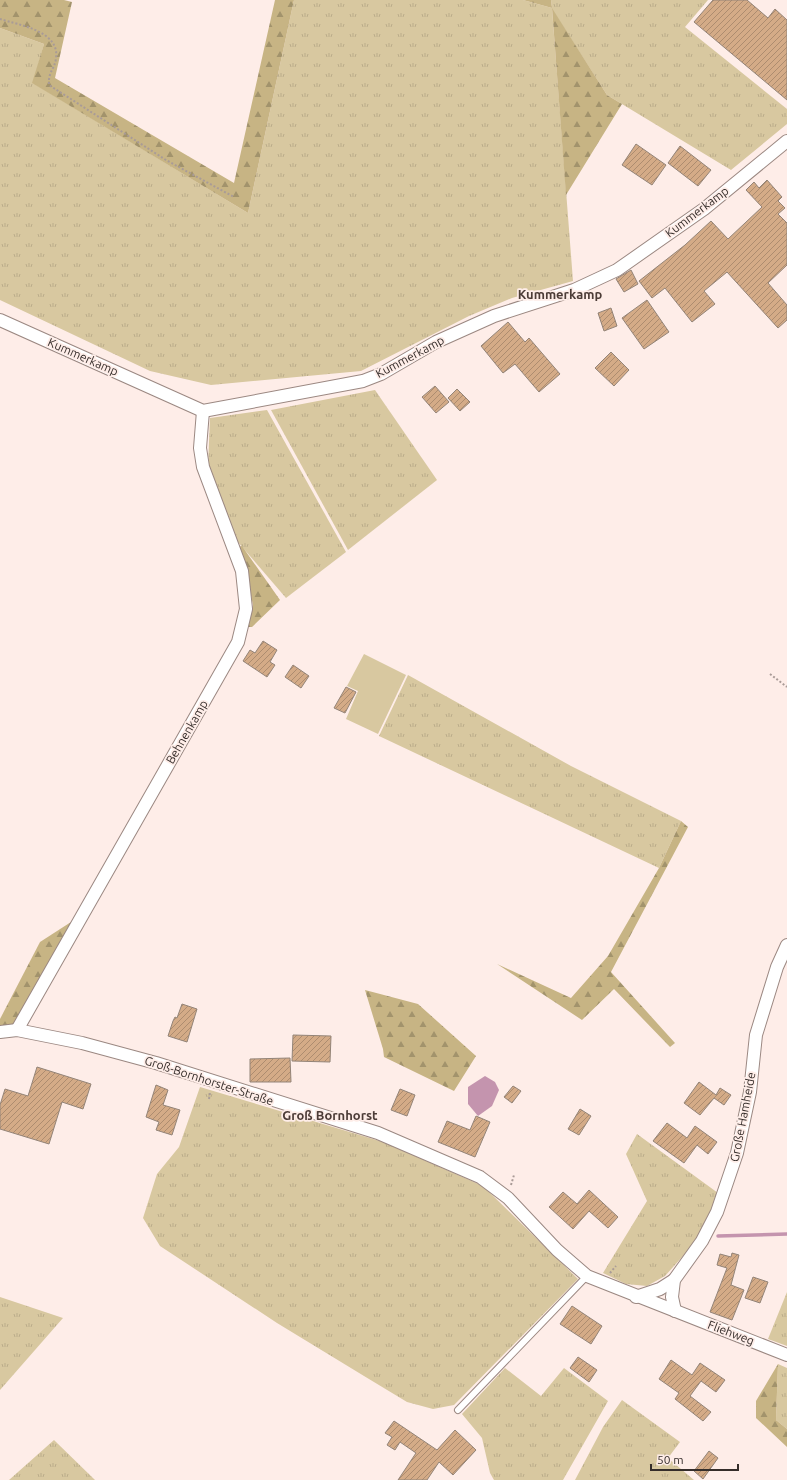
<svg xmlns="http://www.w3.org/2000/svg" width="787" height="1480" font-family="Ubuntu,sans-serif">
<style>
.grass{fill:url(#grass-tufts)}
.forest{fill:url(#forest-firs)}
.pitch{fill:#d8c8a0}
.water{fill:#c494ae}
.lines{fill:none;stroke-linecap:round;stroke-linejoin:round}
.stream{stroke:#c494ae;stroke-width:3.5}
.building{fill:url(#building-hatch);stroke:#938478}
.service-casing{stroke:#9b8882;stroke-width:8}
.minor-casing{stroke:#9b8882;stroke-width:14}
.path{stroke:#a99b97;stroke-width:2;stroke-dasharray:2 2;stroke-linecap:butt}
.service{stroke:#fff;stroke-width:6}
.minor{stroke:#fff;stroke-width:12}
.labels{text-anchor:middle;stroke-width:3.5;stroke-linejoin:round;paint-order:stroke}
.street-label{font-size:12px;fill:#352d2a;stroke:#feede8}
.neighbourhood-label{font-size:13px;font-weight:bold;fill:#4c3c37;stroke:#feede8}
</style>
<defs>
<pattern id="grass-tufts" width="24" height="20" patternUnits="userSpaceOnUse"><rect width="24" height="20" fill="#d8c8a0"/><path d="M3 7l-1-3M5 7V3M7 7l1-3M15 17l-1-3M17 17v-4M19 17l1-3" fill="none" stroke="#baac8a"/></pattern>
<pattern id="forest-firs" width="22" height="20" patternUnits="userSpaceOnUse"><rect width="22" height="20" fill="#c7b484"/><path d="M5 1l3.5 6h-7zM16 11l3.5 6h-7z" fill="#a2936c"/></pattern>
<pattern id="building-hatch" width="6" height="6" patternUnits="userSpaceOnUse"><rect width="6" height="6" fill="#d4ab87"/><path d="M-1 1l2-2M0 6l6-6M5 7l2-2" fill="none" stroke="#ad8c6f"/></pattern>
</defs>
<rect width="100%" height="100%" fill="#feede8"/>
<g class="grass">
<polygon points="294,0 523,0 552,8 551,0 708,0 685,27 787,109 787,124 731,170 607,95 552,9 573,281 512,298 469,316 361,371 211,385 150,371 0,300 0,28 44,44 33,83 248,213"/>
<polygon points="375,390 437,480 348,550 271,410"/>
<polygon points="267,410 346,552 286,598 237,541 208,466 210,418"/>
<polygon points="408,675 571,766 681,821 659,868 379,736"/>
<polygon points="200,1087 383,1142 483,1186 578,1279 454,1405 433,1409 407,1402 364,1376 277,1323 160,1246 143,1218 157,1174 179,1147"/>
<polygon points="637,1134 718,1193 701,1236 665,1276 647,1286 626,1284 603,1273 647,1201 626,1154"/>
<polygon points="787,1292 787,1346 768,1339"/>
<polygon points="0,1297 63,1318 0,1390"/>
<polygon points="778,1364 787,1368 787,1429 776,1420"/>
<polygon points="505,1368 541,1396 564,1368 608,1401 563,1480 494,1480 490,1473 482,1438 462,1414"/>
<polygon points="622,1400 680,1442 668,1458 694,1480 575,1480 603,1427"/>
<polygon points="54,1440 95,1480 9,1480"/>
</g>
<g class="forest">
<polygon points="0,0 64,0 72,2 55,78 234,183 275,0 294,0 248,213 32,83 44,44 0,28"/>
<polygon points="523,0 551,0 552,8 607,95 622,104 566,195 552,8"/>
<polygon points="242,546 280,600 252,627 247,627 253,605 246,572 236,547"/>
<polygon points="681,821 688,827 611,972 675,1043 670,1047 614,989 582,1020 497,964 571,998 608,956 659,868"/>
<polygon points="71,922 15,1026 0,1029 0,1019 40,942"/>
<polygon points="365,990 418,1004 476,1056 454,1091 384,1057 383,1049"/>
<polygon points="778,1364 776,1420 787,1429 787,1447 756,1418 756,1401"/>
</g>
<polygon class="pitch" points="364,654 406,675 378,734 346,719 358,691 347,686"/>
<polygon class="water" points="485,1076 495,1082 499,1090 492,1106 478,1116 468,1104 468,1087"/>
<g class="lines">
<polyline class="stream" points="718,1236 787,1234"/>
</g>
<g class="building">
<polygon points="713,0 747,0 768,18 775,9 787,20 787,100 694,22"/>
<polygon points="636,144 666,165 652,185 622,165"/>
<polygon points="680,146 711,170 698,186 668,163"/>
<polygon points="767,180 782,197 778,201 785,208 778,214 787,223 787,265 768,283 787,305 787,320 778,328 727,272 704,291 715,304 692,322 665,288 652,298 639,281 685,245 711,221 728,239 762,207 746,190 754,182 759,188"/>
<polygon points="631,270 638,284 624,292 616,279"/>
<polygon points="647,300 669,332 644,349 622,318"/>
<polygon points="611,308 617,326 604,331 598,313"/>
<polygon points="508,322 525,342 529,338 560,374 539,392 515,364 503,373 481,346"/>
<polygon points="611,352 629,370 614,386 595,368"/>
<polygon points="435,386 449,402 436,413 422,397"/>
<polygon points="457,389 470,402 460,411 448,398"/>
<polygon points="263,641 277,650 270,662 275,665 267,677 243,661 250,650 255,653"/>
<polygon points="293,665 309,676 301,688 285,677"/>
<polygon points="346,687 356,692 345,713 334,708"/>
<polygon points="182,1004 197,1009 187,1042 168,1036 173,1021 175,1017 177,1018"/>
<polygon points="293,1035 331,1036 330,1062 292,1061"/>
<polygon points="290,1058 291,1082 250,1082 250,1059"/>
<polygon points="37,1067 91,1084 83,1109 62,1102 49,1144 0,1129 0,1105 5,1089 28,1096"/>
<polygon points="699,1082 716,1095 720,1088 731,1095 724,1105 714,1098 700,1115 684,1103"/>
<polygon points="156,1085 168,1090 163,1105 180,1110 172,1135 156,1130 159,1122 146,1117"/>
<polygon points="513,1086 521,1091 512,1103 504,1097"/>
<polygon points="400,1089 415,1095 407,1116 391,1110"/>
<polygon points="580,1109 591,1116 579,1135 568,1129"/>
<polygon points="476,1116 490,1122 475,1157 438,1142 447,1121 470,1130"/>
<polygon points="667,1123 687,1138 695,1126 717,1142 708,1154 697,1145 684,1163 653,1141"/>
<polygon points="589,1190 618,1217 608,1228 589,1211 573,1229 549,1207 563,1192 577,1204"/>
<polygon points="732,1253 739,1255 731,1285 744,1290 732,1320 710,1312 727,1268 717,1265 720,1254 731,1257"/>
<polygon points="753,1277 768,1282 760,1303 745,1298"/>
<polygon points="572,1306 602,1326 591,1344 560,1324"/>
<polygon points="578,1357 597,1370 589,1382 570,1368"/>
<polygon points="671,1360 692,1375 700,1363 725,1380 716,1392 701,1381 690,1396 711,1412 703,1421 675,1399 679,1393 659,1379"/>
<polygon points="394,1421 437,1450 455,1430 476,1450 453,1475 439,1462 427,1480 398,1480 416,1453 400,1442 395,1450 387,1445 392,1437 385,1433"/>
<polygon points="709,1451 718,1458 703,1479 694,1471"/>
</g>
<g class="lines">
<defs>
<polyline id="service" points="458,1410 587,1276"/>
<g id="minor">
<polyline points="0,320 203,411 363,381 381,374 436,342 494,316 574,290 617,270 704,209 787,141"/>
<polyline points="17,1030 238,642 246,609 242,571 203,467 200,448 203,411"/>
<polyline points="0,1032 17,1030 82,1043 156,1063 378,1133 480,1177 508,1198 557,1250 587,1276 787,1355"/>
<polyline points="636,1297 660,1289 674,1280"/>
<polyline points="675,1311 672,1297 674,1280 702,1241 717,1212 737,1153 750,1092 756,1035 777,967 787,945"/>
</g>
</defs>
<use href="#service" class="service-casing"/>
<use href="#minor" class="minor-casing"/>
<g class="path">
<path d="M0 19C19 25 60 31 56 58 55 69 48 71 49 85L166 160 234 197"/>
<polyline points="770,674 787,687"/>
<polyline points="209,1099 210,1093"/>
<polyline points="511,1185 514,1175"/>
<polyline points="610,1273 616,1266"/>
</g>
<use href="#service" class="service"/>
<use href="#minor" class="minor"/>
</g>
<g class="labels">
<g class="street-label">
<text transform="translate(697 212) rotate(-37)" y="4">Kummerkamp</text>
<text transform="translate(83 357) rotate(24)" y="4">Kummerkamp</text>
<text transform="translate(410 357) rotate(-28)" y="4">Kummerkamp</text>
<text transform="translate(187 732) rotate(-60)" y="4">Behnenkamp</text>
<text transform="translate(209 1081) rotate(18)" y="4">Groß-Bornhorster-Straße</text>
<text transform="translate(743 1117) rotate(-79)" y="4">Große Hamheide</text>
<text transform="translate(731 1333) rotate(21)" y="4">Fliehweg</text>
</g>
<g class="neighbourhood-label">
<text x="560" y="299">Kummerkamp</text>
<text x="330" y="1120">Groß Bornhorst</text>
</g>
</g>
<path d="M651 1464v6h87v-6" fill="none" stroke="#352d2a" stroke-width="2"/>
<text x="657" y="1464" font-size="12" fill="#352d2a" stroke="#feede8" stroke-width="3" paint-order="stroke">50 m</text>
</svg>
